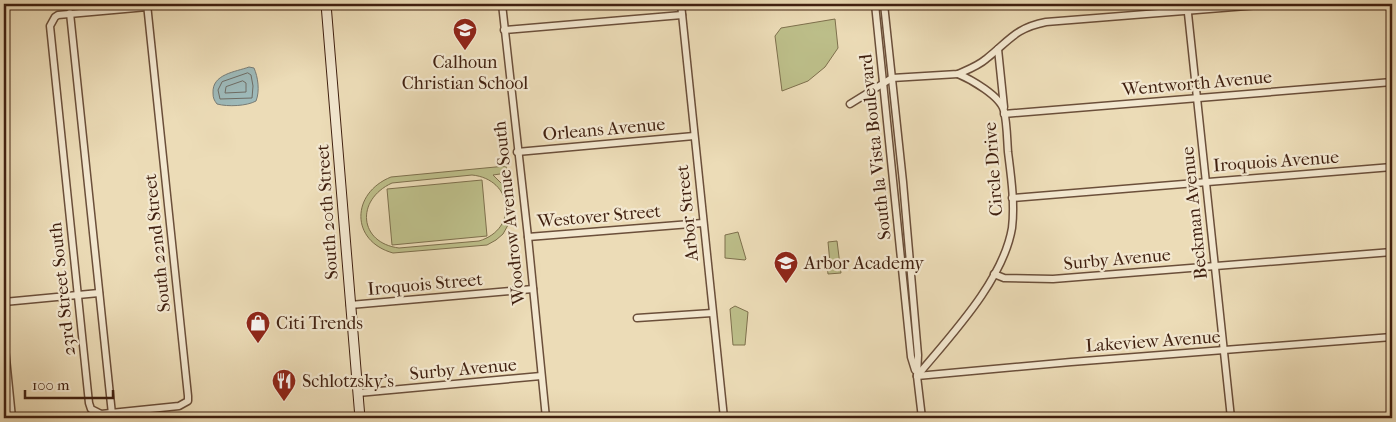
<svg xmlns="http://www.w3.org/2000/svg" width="1396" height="422" font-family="'IM FELL French Canon',serif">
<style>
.green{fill:#bdbf8a;stroke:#7e704d;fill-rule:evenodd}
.water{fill:#9db9b9;stroke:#787c75}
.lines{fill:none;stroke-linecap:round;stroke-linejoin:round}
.shore{stroke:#6e6c64;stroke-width:1}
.street-casing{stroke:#6b4f3a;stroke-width:9}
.secondary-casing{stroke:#402010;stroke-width:11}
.primary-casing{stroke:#402010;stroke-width:12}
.street{stroke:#f3e8d0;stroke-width:6}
.secondary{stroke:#f3e8d0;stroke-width:9}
.primary{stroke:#e6be7c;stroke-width:10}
.labels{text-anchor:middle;stroke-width:4.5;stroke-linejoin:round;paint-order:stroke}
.poi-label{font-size:18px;fill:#402010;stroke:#f3e8d0;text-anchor:start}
.street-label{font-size:18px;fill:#402010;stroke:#f3e8d0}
</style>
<rect width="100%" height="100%" fill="#ecdcb7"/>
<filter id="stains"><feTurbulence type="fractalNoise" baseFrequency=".004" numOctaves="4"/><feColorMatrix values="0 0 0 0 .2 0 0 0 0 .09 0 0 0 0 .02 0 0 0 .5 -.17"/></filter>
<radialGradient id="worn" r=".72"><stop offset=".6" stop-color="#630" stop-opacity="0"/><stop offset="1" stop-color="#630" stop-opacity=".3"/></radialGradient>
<g class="green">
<polygon points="835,19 838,48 825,67 808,81 782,91 775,36 781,28"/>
<path d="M506 166 507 173 493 175 507 189 511 198 512 207 508 225 503 234 496 240 487 245 393 253C350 241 351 193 391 177ZM472 175C513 179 519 229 479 241L399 248C359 243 355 200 392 183Z"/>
<polygon points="482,180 487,236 392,245 387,189"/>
<polygon points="738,232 746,259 745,260 725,258 725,235"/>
<polygon points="837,241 841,273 828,274 827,265 830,263 828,242"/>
<polygon points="735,306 748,312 745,345 733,345 730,309"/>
</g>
<path class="water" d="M249 67 254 68C258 77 260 91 256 101 247 106 228 107 217 104 214 100 213 98 213 93 212 74 235 72 249 67Z"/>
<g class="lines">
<g class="shore">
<polygon points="248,73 251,75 253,86 252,98 220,99 218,90 222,82"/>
<polygon points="243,81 246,83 246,92 225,93 226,87"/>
</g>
<defs>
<g id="street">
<polyline points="147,4 188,396 188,401 179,406 101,414 91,409 89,403 50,26 55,17 58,15 147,7"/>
<polyline points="502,4 528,237 546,418"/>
<polyline points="681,4 724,418"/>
<polyline points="875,4 911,357 915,370"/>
<polyline points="884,4 903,182 918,355 917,376 922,418"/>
<polyline points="1187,4 1231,418"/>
<polyline points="70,13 112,414"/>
<polyline points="504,30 682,15"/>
<polyline points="998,49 1004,107"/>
<path d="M850 104 892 78 958 74C967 70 978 66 986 59 1009 41 1015 28 1046 22L1273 4"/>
<polyline points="1004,114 1392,82"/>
<polyline points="517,152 694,136"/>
<polyline points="1012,198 1392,167"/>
<polyline points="528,237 703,223"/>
<polyline points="994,274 1004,278 1053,279 1392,252"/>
<polyline points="4,302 99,293"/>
<polyline points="350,305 533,289"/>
<polyline points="637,318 712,313"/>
<polyline points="4,338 12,418"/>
<polyline points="917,376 1071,362 1392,337"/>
<path d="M917 376C951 335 1003 281 1012 228 1015 203 1011 176 1008 152 1007 139 1007 123 1004 111 1001 96 970 79 958 74"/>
<polyline points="358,393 541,376"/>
</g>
<polyline id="secondary" points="326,4 360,418"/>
<polyline id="primary" points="1386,418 1392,418"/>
</defs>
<use href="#street" class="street-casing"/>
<use href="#secondary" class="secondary-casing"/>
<use href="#primary" class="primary-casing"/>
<use href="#street" class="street"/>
<use href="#secondary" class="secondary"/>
<use href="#primary" class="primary"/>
</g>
<defs>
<symbol id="school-pin" viewBox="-11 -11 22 30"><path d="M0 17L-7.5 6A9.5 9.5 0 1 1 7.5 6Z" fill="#8f2418" stroke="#f3e8d0"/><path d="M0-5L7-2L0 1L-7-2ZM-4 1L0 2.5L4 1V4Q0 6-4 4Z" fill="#fff"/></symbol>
<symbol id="shop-pin" viewBox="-11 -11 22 30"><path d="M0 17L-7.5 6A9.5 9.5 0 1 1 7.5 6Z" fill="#8f2418" stroke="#f3e8d0"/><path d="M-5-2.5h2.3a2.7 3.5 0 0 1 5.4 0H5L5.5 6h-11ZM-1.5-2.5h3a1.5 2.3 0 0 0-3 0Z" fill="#fff"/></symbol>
<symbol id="restaurant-pin" viewBox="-11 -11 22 30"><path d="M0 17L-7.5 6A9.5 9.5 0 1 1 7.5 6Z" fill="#8f2418" stroke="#f3e8d0"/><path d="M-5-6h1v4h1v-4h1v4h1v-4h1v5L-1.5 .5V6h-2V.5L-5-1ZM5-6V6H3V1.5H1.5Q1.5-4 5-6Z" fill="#fff"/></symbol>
</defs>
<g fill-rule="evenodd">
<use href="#school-pin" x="451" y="16" width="28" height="38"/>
<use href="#school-pin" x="772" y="249" width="28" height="38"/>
<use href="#shop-pin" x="244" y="309" width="28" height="38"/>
<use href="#restaurant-pin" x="270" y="367" width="28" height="38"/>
</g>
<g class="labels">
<g class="poi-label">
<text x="465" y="68" text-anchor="middle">Calhoun<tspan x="465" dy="21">Christian School</tspan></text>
<text x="804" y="269">Arbor Academy</text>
<text x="276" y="329">Citi Trends</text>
<text x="302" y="387">Schlotzsky's</text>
</g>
<g class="street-label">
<text transform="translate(1197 83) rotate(-5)" y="6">Wentworth Avenue</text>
<text transform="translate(604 129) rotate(-5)" y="6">Orleans Avenue</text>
<text transform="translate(875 147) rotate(-96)" y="6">South la Vista Boulevard</text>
<text transform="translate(1276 161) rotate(-4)" y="6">Iroquois Avenue</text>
<text transform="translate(993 169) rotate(-94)" y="6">Circle Drive</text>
<text transform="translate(327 212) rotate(-94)" y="6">South 20th Street</text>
<text transform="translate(509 213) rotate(-96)" y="6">Woodrow Avenue South</text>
<text transform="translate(687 213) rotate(-96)" y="6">Arbor Street</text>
<text transform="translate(1194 213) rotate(-96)" y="6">Beckman Avenue</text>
<text transform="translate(599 216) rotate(-5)" y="6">Westover Street</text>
<text transform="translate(157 243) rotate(-96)" y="6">South 22nd Street</text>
<text transform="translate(1117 259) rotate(-5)" y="6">Surby Avenue</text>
<text transform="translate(425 284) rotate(-5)" y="6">Iroquois Street</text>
<text transform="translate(62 289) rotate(-96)" y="6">23rd Street South</text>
<text transform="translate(1153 341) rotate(-4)" y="6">Lakeview Avenue</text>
<text transform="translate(463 369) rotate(-5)" y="6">Surby Avenue</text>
</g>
</g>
<rect width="1396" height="422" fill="none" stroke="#ecdcb7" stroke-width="20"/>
<rect x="5" y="5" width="1386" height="412" fill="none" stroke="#402010" stroke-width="2.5"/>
<rect x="10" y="10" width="1376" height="402" fill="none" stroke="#402010"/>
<path d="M25 390v8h88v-8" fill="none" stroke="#402010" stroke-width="2.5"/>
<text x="32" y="390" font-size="15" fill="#402010" stroke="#f3e8d0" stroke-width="4" paint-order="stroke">100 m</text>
<rect width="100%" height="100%" filter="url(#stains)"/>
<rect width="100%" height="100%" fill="url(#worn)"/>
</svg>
